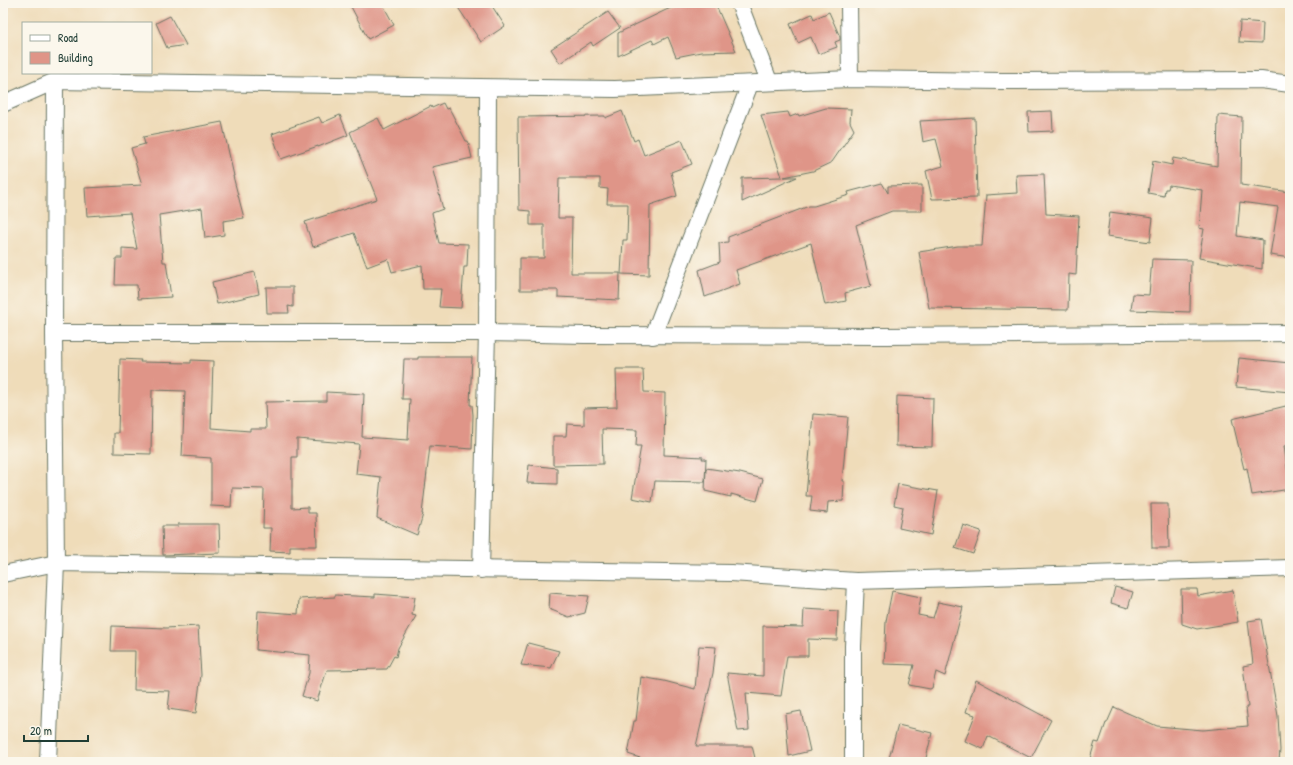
<svg xmlns="http://www.w3.org/2000/svg" width="1293" height="765" font-family="'Patrick Hand',sans-serif">
<style>
.building{fill:#df9588}
.lines{fill:none;stroke-linecap:round;stroke-linejoin:round}
.minor-casing{stroke:#687563;stroke-width:18}
.minor{stroke:#fff;stroke-width:16}
</style>
<rect width="100%" height="100%" fill="#fbf7ec"/>
<filter id="ink" filterUnits="userSpaceOnUse"><feTurbulence type="fractalNoise" baseFrequency=".025" numOctaves="2"/><feDisplacementMap in="SourceGraphic" scale="8" xChannelSelector="R" yChannelSelector="G"/><feConvolveMatrix kernelMatrix="1 2 1 2 8 2 1 2 1" color-interpolation-filters="sRGB"/></filter>
<filter id="wash" filterUnits="userSpaceOnUse"><feTurbulence type="fractalNoise" baseFrequency=".012" numOctaves="4" result="noise"/><feDisplacementMap in="SourceGraphic" scale="16" xChannelSelector="R" yChannelSelector="G"/><feGaussianBlur stdDeviation="0.9" result="paint"/><feColorMatrix in="noise" values="0 0 0 0 0 0 0 0 0 0 0 0 0 0 0 0 0 1.4 0 .05"/><feComposite in="paint" operator="in"/></filter>
<g filter="url(#wash)">
<rect width="100%" height="100%" fill="#efdcb9"/>
<g id="blocks">
<g class="building">
<polygon points="349,3 382,3 394,25 368,39"/>
<polygon points="455,3 490,3 505,26 481,42"/>
<polygon points="684,3 715,3 736,51 701,52 676,57 668,37 654,44 652,40 618,56 618,33 666,10"/>
<polygon points="608,12 620,28 593,46 591,42 560,63 551,49"/>
<polygon points="829,12 840,37 840,40 835,42 837,47 818,54 811,37 798,43 790,24 812,14 814,19"/>
<polygon points="170,16 186,45 167,48 156,23"/>
<polygon points="1240,21 1263,23 1262,43 1239,42"/>
<polygon points="443,103 446,109 449,108 466,141 468,141 472,158 432,167 443,209 432,213 439,243 468,244 467,267 464,267 461,308 439,307 441,289 423,289 422,265 392,272 388,259 367,267 354,233 313,247 305,222 377,199 350,132 378,118 384,130 431,106 432,108"/>
<polygon points="826,108 851,109 850,122 854,130 832,162 813,171 784,177 797,177 742,202 742,178 782,177 761,115 788,112 790,117 798,114 799,116"/>
<polygon points="622,111 634,141 638,139 644,155 682,140 692,164 671,172 677,196 650,205 649,275 621,274 623,240 627,240 628,204 607,204 608,189 600,188 600,178 559,178 558,218 572,218 571,273 620,273 619,300 558,297 558,290 520,290 520,258 544,258 544,225 530,225 530,211 519,210 518,117 605,116 605,118"/>
<polygon points="1052,111 1053,131 1029,132 1028,112"/>
<polygon points="340,115 348,135 318,147 318,146 281,159 272,134 319,117 322,123"/>
<polygon points="1218,115 1242,117 1241,185 1290,192 1290,258 1270,255 1278,207 1240,202 1237,236 1263,240 1262,269 1199,258 1204,229 1199,228 1202,190 1169,185 1168,189 1165,189 1164,196 1148,193 1153,161 1172,165 1173,158 1217,166"/>
<polygon points="975,118 977,198 932,199 926,171 943,166 936,139 923,142 920,121"/>
<polygon points="222,122 234,176 233,176 244,218 223,221 224,235 205,238 202,208 159,215 163,262 166,262 171,297 138,299 137,285 115,285 116,258 122,258 122,248 137,249 130,213 87,216 85,188 142,185 131,148 145,144 143,137"/>
<polygon points="1044,174 1046,214 1079,216 1076,275 1069,274 1068,310 929,308 919,252 958,246 982,246 986,195 1017,193 1016,175"/>
<polygon points="882,183 888,193 888,186 922,185 922,211 892,211 856,225 871,286 845,293 846,301 825,305 811,243 736,270 740,284 705,297 699,270 720,262 719,243 728,242 728,237 809,206 814,206 849,195 848,192"/>
<polygon points="1110,212 1153,218 1150,242 1107,236"/>
<polygon points="1152,259 1191,260 1190,312 1131,310 1133,294 1149,295"/>
<polygon points="255,272 259,294 217,304 212,282"/>
<polygon points="266,287 293,287 293,307 288,306 289,313 267,313"/>
<polygon points="418,357 472,357 470,405 472,405 473,415 472,449 430,446 422,514 423,514 417,535 377,518 381,477 356,474 359,444 297,439 297,457 292,457 292,508 308,507 308,513 316,513 317,546 290,546 290,552 270,551 271,528 263,528 264,489 232,488 231,507 211,506 211,458 182,456 185,391 152,390 151,454 114,453 114,433 118,433 120,359 141,360 140,362 191,363 191,360 213,361 211,428 250,431 250,429 266,429 265,402 326,401 326,392 364,394 362,437 408,440 410,399 402,399 404,359 418,359"/>
<polygon points="1239,358 1290,363 1290,392 1236,387"/>
<polygon points="616,369 643,369 644,392 665,393 664,455 703,457 702,459 706,459 705,482 655,481 652,502 632,498 641,446 636,446 637,430 602,429 603,464 553,465 553,436 566,436 567,424 584,425 584,408 617,407"/>
<polygon points="897,396 933,398 932,447 896,446"/>
<polygon points="1290,405 1290,445 1284,446 1290,489 1252,495 1247,468 1244,469 1232,419"/>
<polygon points="813,414 848,417 842,481 844,481 843,501 828,502 827,513 810,511 812,496 806,496"/>
<polygon points="529,465 557,468 557,484 527,483"/>
<polygon points="706,468 740,473 763,479 757,501 731,494 731,497 705,491"/>
<polygon points="898,484 938,491 931,535 899,528 903,507 894,505"/>
<polygon points="1151,504 1168,504 1169,548 1152,548"/>
<polygon points="178,524 219,524 220,553 163,555 162,526 178,526"/>
<polygon points="963,525 981,531 973,554 955,548"/>
<polygon points="1115,587 1133,592 1128,608 1111,603"/>
<polygon points="1181,589 1197,589 1198,596 1233,590 1238,622 1197,629 1182,624"/>
<polygon points="892,591 921,597 918,615 933,618 938,602 963,607 945,676 936,672 932,688 930,689 909,685 914,665 884,664 886,621"/>
<polygon points="550,593 589,596 585,613 569,617 549,609"/>
<polygon points="375,594 415,597 412,615 416,616 398,648 396,657 394,656 387,669 327,670 317,701 302,696 309,673 310,655 256,650 258,611 298,614 299,599 335,597 335,595 375,597"/>
<polygon points="804,609 838,611 837,640 808,639 808,656 787,656 781,696 746,693 749,730 738,731 727,673 763,676 763,626 803,627"/>
<polygon points="1261,619 1278,716 1280,750 1279,761 1089,762 1095,742 1099,743 1106,723 1107,723 1114,707 1157,726 1203,730 1248,726 1246,707 1248,707 1243,666 1253,664 1248,621"/>
<polygon points="112,626 166,628 198,626 201,675 196,713 168,709 170,691 134,690 135,651 111,651"/>
<polygon points="528,643 559,651 551,668 521,665"/>
<polygon points="699,646 716,647 713,673 696,746 752,746 756,762 652,762 628,754 634,721 636,721 641,677 664,681 695,689"/>
<polygon points="976,680 1051,720 1031,758 988,736 983,749 965,741 975,715 966,712"/>
<polygon points="801,711 810,751 789,756 785,714"/>
<polygon points="898,725 932,733 925,762 888,762"/>
</g>
</g>
</g>
<g filter="url(#ink)">
<use href="#blocks" fill-opacity="0" stroke="#687563" stroke-width="1"/>
<g class="lines">
<defs>
<g id="minor">
<polyline points="739,3 769,81"/>
<polyline points="849,3 850,79"/>
<polyline points="3,104 55,81"/>
<polyline points="54,333 487,333 584,335 883,336 1290,333"/>
<polyline points="653,336 750,84"/>
<polyline points="481,570 487,333 488,88"/>
<polyline points="3,574 56,563 731,573 856,581 1290,568"/>
<polyline points="48,762 56,563 54,333 55,81 615,89 850,79 1002,81 1261,80 1290,84"/>
<polyline points="853,762 853,646 856,581"/>
</g>
</defs>
<use href="#minor" class="minor-casing"/>
<use href="#minor" class="minor"/>
</g>
</g>
<rect width="1293" height="765" fill="none" stroke="#fbf7ec" stroke-width="16"/>
<rect x="22" y="22" width="130" height="52" fill="#fbf7ec" stroke="#a3ada2"/>
<rect x="30" y="35" width="20" height="6" fill="#ffffff" stroke="#a3ada2"/>
<text x="58" y="42" font-size="12" fill="#1f3d34">Road</text>
<rect x="30" y="52" width="20" height="12" fill="#df9588" stroke="#a3ada2"/>
<text x="58" y="62" font-size="12" fill="#1f3d34">Building</text>
<path d="M24 735v6h64v-6" fill="none" stroke="#1f3d34" stroke-width="2"/>
<text x="30" y="735" font-size="12" fill="#1f3d34" stroke="#fbf7ec" stroke-width="3" paint-order="stroke">20 m</text>
</svg>
